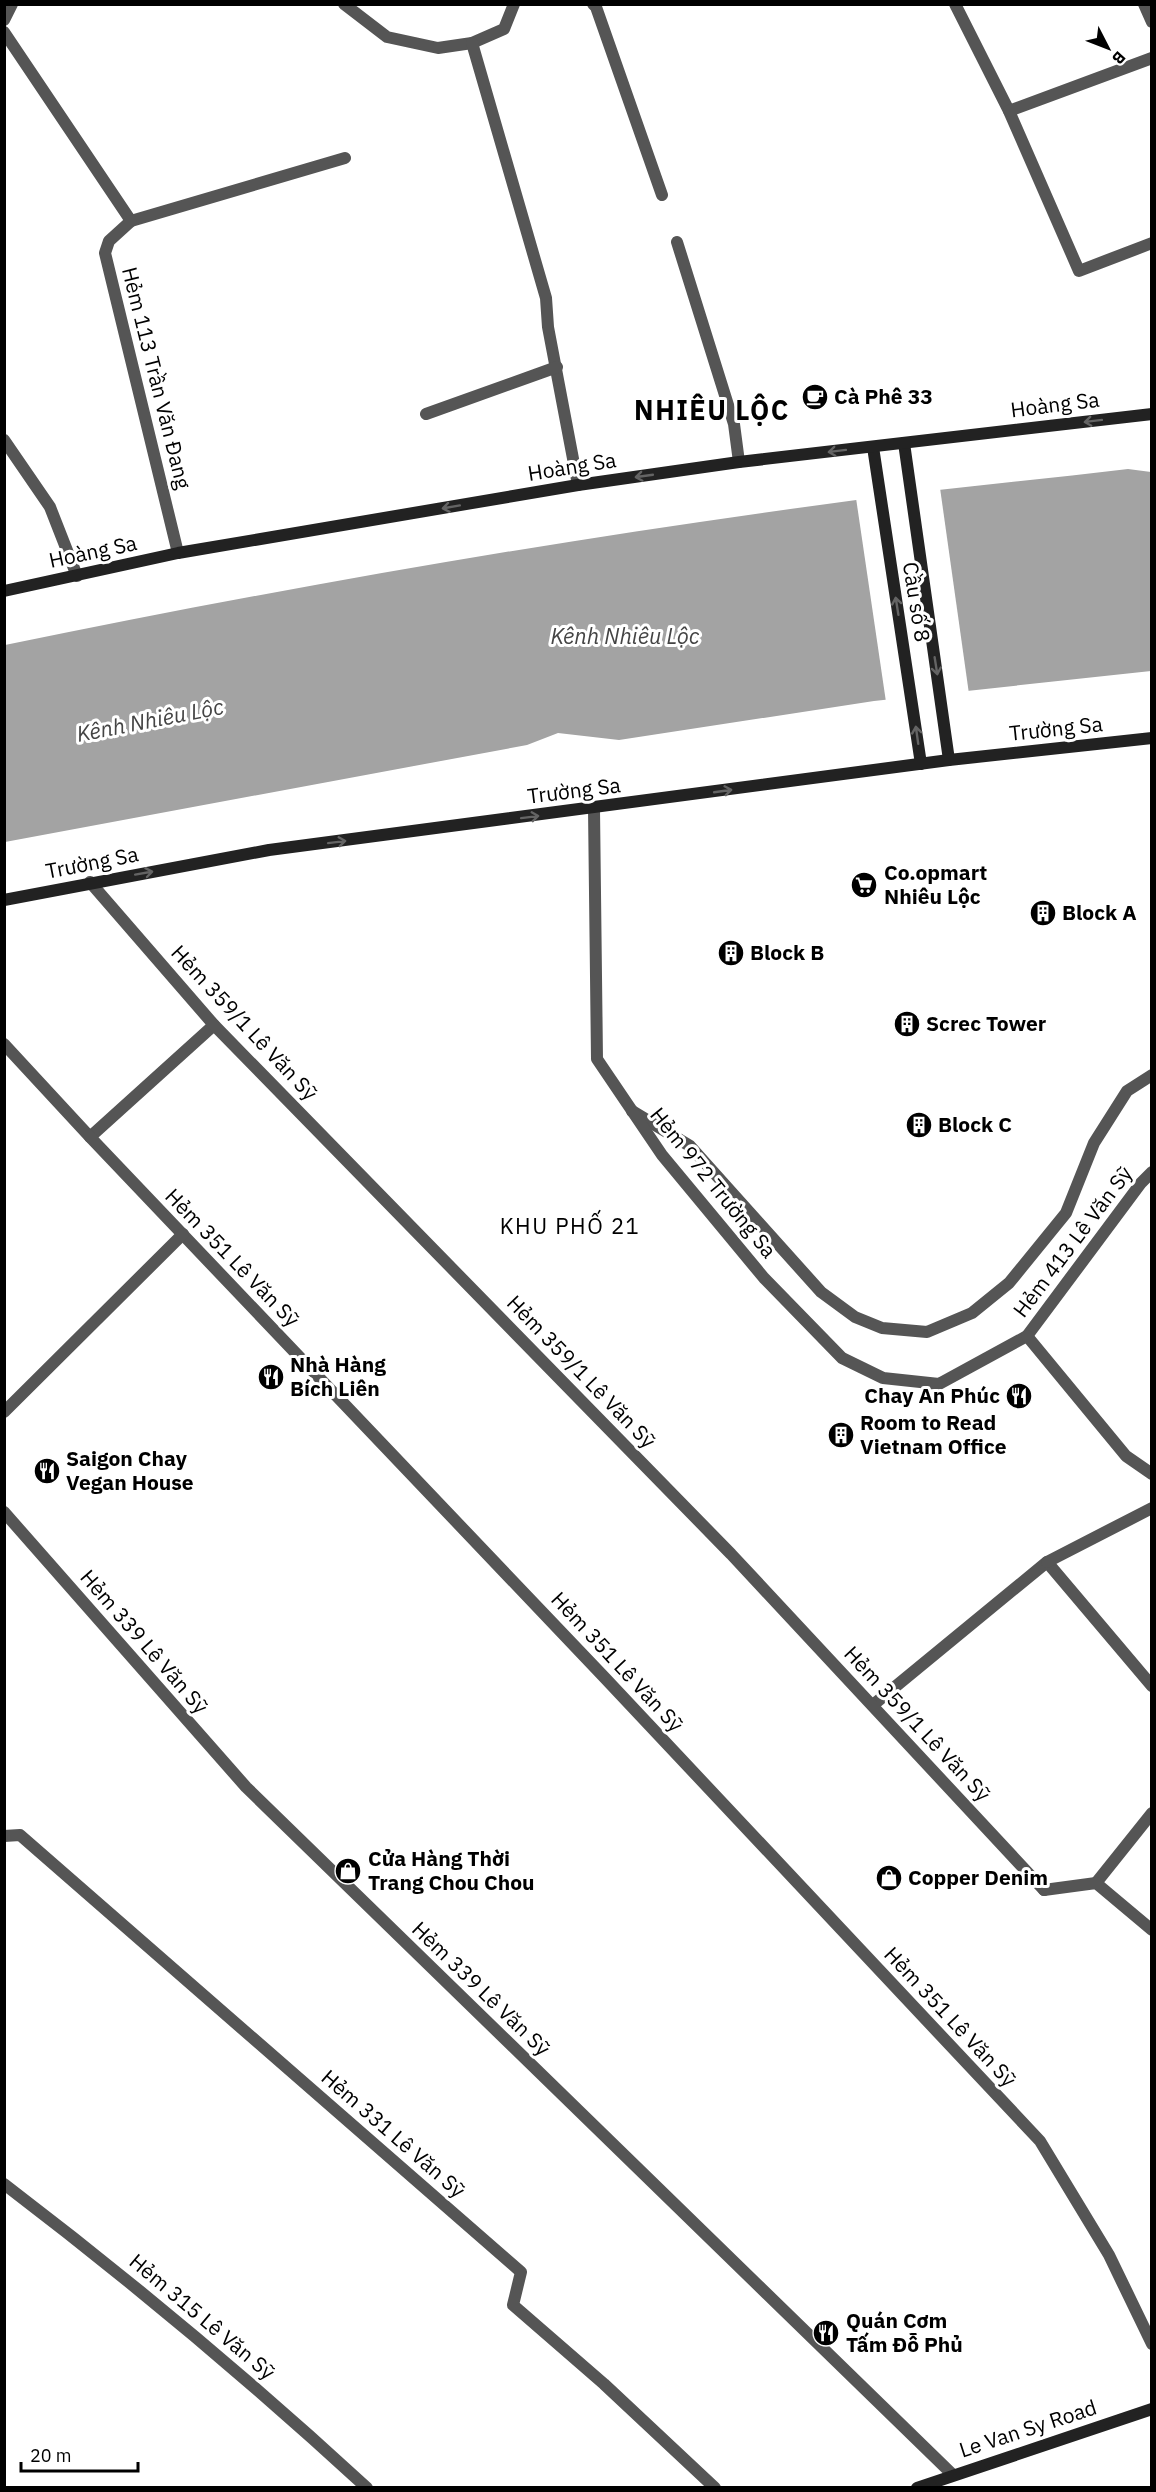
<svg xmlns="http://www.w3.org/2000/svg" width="1156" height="2492" font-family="'IBM Plex Sans',sans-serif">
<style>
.water{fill:#a3a3a3}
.pier{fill:#fff}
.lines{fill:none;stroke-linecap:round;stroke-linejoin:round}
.lane{stroke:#555;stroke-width:12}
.street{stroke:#555;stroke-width:12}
.secondary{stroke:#222;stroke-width:12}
.oneway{stroke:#646464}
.labels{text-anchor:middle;stroke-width:6;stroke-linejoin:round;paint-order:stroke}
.street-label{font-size:21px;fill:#000;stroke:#fff}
.poi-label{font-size:21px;font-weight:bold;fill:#000;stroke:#fff;text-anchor:start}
.water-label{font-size:22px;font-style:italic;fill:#444;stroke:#fff}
.neighbourhood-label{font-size:22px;letter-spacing:1.5px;fill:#000;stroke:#fff}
.district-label{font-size:27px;font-weight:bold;letter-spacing:1.5px;fill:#000;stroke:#fff}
</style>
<rect width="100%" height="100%" fill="#fff"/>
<path class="water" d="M1128 469 1151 472V671L874 701 619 740 558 733 527 745 5 842V645C277 589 551 541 827 504 927 490 1028 481 1128 469Z"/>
<polygon class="pier" points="940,488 969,694 886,702 856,498"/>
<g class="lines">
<g class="lane">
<polyline points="344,4 387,37 438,48 472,43 504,29 514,4"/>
<polyline points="593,4 596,7 662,195"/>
<polyline points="955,4 1009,111 1079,271 1152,243"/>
<polyline points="1144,4 1152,22"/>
<polyline points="4,20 12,4"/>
<polyline points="4,32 131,221 345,158"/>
<polyline points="472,43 546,298 548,327 578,485"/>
<polyline points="1009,111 1152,58"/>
<polyline points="131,221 109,241 105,253 178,553"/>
<polyline points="677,242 734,424 739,462"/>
<polyline points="426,414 557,367"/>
<polyline points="4,440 50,507 77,576"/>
<polyline points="632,1111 690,1146 821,1292 855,1317 882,1328 927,1332 972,1313 1009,1283 1066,1213 1094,1143 1127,1091 1152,1075"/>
<polyline points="90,1137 214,1025"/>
<polyline points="873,1705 1047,1562 1152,1686"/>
<polyline points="1096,1883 1152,1813"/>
<polyline points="1044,1890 1096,1883 1152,1930"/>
</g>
<g class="street">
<polyline points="594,809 597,1059 662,1155 764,1278 842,1358 883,1378 939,1384 1027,1336 1141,1183 1152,1172"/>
<polyline points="90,882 214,1025 731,1554 1044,1890"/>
<polyline points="4,1044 90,1137 605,1678 1040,2141 1109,2255 1152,2344"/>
<polyline points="1027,1336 1126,1456 1152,1474"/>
<polyline points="4,1412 183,1234"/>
<polyline points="4,1512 246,1787 952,2474"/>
<polyline points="1047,1562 1152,1508"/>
<polyline points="4,1836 20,1835 521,2272 513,2305 604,2384 715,2488"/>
<path d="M4 2184C130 2280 251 2381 367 2488"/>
</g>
<g class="secondary">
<polyline points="904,443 949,760"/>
<polyline points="873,447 921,764"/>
<polyline points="4,591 178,553 578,485 739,462 1152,414"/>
<polyline points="4,900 269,850 949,760 1152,738"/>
<polyline points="917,2488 1152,2409"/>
</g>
</g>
<defs><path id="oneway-shaft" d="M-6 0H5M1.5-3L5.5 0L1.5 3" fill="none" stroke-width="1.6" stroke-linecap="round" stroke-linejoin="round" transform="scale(1.5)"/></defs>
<g class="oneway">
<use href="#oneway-shaft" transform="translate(1093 421) rotate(173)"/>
<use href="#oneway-shaft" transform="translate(837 451) rotate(173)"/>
<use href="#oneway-shaft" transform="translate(644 476) rotate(172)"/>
<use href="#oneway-shaft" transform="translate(451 507) rotate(170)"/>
<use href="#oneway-shaft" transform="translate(897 606) rotate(-99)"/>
<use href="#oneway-shaft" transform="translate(936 666) rotate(81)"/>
<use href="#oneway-shaft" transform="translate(917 735) rotate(-98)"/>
<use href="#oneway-shaft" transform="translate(723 791) rotate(-8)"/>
<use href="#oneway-shaft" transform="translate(530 817) rotate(-7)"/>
<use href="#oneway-shaft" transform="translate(337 842) rotate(-7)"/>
<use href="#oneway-shaft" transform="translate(144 873) rotate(-10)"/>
</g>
<defs>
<symbol id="cafe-disc" viewBox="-11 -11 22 22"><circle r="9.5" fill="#000" stroke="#fff"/><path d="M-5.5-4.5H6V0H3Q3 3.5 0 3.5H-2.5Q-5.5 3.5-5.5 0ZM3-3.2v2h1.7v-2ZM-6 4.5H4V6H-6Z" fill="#fff"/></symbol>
<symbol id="supermarket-disc" viewBox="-11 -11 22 22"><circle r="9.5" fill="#000" stroke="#fff"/><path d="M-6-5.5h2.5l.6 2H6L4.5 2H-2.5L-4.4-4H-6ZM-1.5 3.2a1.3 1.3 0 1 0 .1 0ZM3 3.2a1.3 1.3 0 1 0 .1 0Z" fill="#fff"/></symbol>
<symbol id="building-disc" viewBox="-11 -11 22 22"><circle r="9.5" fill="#000" stroke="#fff"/><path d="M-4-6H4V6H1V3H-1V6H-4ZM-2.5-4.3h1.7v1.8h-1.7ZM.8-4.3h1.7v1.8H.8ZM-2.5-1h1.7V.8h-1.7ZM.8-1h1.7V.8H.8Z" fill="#fff"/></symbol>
<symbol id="restaurant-disc" viewBox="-11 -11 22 22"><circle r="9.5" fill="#000" stroke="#fff"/><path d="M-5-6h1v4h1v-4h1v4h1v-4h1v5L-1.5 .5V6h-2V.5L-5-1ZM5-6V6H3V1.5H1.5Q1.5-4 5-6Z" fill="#fff"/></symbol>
<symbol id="shop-disc" viewBox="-11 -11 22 22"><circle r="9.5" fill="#000" stroke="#fff"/><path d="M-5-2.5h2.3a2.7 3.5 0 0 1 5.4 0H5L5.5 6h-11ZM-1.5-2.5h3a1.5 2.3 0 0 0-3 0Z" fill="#fff"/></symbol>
</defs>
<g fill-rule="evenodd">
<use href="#cafe-disc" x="800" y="382" width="30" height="30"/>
<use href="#supermarket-disc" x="849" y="870" width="30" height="30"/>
<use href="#building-disc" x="1028" y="898" width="30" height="30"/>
<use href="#building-disc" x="716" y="938" width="30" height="30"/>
<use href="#building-disc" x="892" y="1009" width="30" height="30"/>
<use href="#building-disc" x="904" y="1110" width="30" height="30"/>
<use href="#restaurant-disc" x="256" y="1362" width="30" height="30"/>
<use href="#restaurant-disc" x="1004" y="1381" width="30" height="30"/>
<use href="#building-disc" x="826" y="1420" width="30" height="30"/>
<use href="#restaurant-disc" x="32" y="1456" width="30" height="30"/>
<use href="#shop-disc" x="333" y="1856" width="30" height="30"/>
<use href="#shop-disc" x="874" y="1863" width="30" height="30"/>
<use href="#restaurant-disc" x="811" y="2318" width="30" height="30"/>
</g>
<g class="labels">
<g class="street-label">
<text transform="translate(156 378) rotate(76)" y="7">Hẻm 113 Trần Văn Đang</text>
<text transform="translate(1055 405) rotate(-7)" y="7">Hoàng Sa</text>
<text transform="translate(572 467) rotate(-9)" y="7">Hoàng Sa</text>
<text transform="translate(93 552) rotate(-12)" y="7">Hoàng Sa</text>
<text transform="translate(916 602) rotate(81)" y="7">Cầu số 8</text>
<text transform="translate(1056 729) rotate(-6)" y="7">Trường Sa</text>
<text transform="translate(574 791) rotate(-7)" y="7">Trường Sa</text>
<text transform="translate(92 863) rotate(-11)" y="7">Trường Sa</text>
<text transform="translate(244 1023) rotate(47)" y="7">Hẻm 359/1 Lê Văn Sỹ</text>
<text transform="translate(713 1183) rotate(51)" y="7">Hẻm 972 Trường Sa</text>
<text transform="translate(1073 1242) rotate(-53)" y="7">Hẻm 413 Lê Văn Sỹ</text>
<text transform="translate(232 1258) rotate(46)" y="7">Hẻm 351 Lê Văn Sỹ</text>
<text transform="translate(581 1372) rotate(46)" y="7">Hẻm 359/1 Lê Văn Sỹ</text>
<text transform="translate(144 1642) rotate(49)" y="7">Hẻm 339 Lê Văn Sỹ</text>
<text transform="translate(617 1662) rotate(47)" y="7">Hẻm 351 Lê Văn Sỹ</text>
<text transform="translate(917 1724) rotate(47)" y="7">Hẻm 359/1 Lê Văn Sỹ</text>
<text transform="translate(481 1989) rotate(44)" y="7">Hẻm 339 Lê Văn Sỹ</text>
<text transform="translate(950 2017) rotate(47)" y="7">Hẻm 351 Lê Văn Sỹ</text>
<text transform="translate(393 2134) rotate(41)" y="7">Hẻm 331 Lê Văn Sỹ</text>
<text transform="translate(202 2317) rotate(40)" y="7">Hẻm 315 Lê Văn Sỹ</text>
<text transform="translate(1028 2429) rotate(-18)" y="7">Le Van Sy Road</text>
</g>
<g class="poi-label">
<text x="834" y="404">Cà Phê 33</text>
<text x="884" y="880">Co.opmart<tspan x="884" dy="24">Nhiêu Lộc</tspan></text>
<text x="1062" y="920">Block A</text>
<text x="750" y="960">Block B</text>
<text x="926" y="1031">Screc Tower</text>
<text x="938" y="1132">Block C</text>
<text x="290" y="1372">Nhà Hàng<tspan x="290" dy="24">Bích Liên</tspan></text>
<text x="1000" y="1403" text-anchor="end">Chay An Phúc</text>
<text x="860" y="1430">Room to Read<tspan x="860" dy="24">Vietnam Office</tspan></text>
<text x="66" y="1466">Saigon Chay<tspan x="66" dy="24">Vegan House</tspan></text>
<text x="368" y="1866">Cửa Hàng Thời<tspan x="368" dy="24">Trang Chou Chou</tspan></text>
<text x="908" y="1885">Copper Denim</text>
<text x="846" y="2328">Quán Cơm<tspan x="846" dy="24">Tấm Đỗ Phủ</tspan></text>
</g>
<g class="water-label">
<text x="625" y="644">Kênh Nhiêu Lộc</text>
<text transform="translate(150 720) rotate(-11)" y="8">Kênh Nhiêu Lộc</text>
</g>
<g class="neighbourhood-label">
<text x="570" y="1234">KHU PHỐ 21</text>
</g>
<g class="district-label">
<text x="712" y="420">NHIÊU LỘC</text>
</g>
</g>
<rect width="1156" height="2492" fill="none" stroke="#000000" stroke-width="12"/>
<g transform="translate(1108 48) rotate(132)" stroke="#ffffff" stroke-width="4.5" paint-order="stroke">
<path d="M0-4.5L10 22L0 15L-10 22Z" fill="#000000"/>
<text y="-9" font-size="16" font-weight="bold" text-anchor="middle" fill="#000000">B</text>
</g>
<path d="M21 2462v9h117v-9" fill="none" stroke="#000000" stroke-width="3"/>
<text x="30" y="2462" font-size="18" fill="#000000" stroke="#ffffff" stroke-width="4.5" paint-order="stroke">20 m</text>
</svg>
